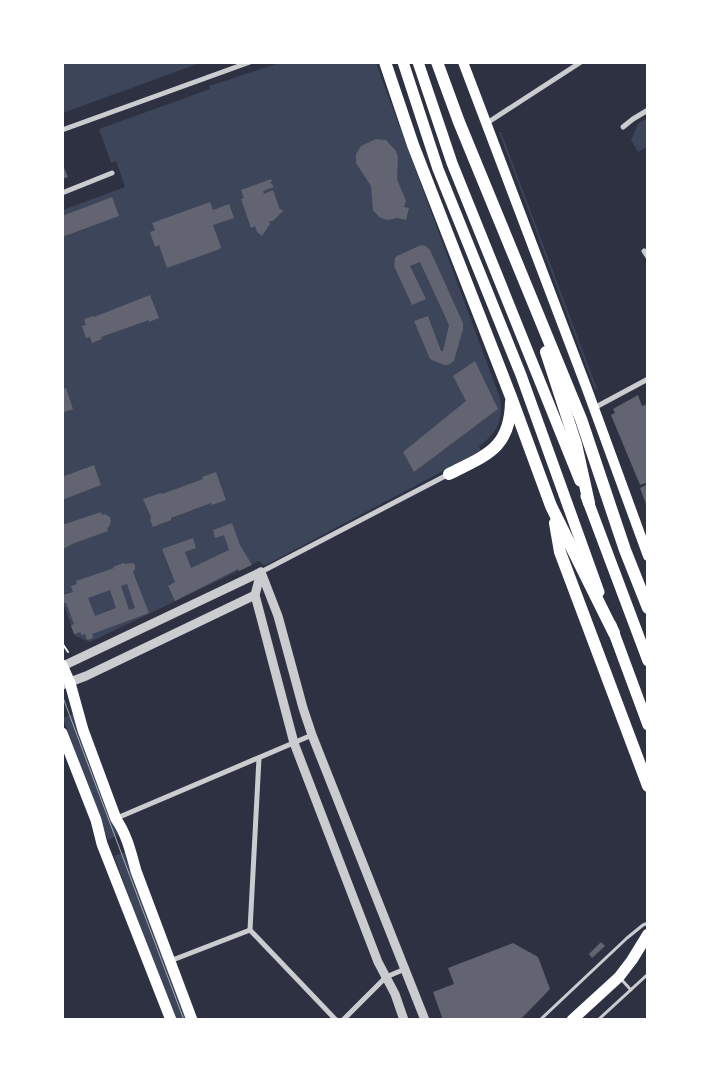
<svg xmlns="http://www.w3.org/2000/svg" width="710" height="1082" font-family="'Roboto Condensed',sans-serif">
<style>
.green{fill:#3c4559}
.building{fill:#626471;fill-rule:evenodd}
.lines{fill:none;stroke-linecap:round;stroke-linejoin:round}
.path{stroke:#fff;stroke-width:2}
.service{stroke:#caccd0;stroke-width:3}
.minor{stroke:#caccd0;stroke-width:5}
.tertiary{stroke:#caccd0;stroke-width:9}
.secondary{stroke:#fff;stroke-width:10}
.primary{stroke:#fff;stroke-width:11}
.trunk{stroke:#fff;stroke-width:11}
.motorway{stroke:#fff;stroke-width:12}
.tram{stroke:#abadb3;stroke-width:1}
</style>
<rect width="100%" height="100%" fill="#2d3142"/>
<g class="green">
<polygon points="63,62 200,62 200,63 63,113"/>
<path d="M279 63H376L500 398C504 419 497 434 479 446L481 451 266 565H263L259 561 90 642 75 636 63 603V210L125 187 116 161 111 163 99 129 210 89 209 86Z"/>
<polygon points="647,118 647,147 638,152 631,140 638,124"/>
<polygon points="499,132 501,132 597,389 595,389"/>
<polygon points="73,714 118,835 108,840 63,718"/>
<polygon points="125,852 188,1019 174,1019 114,856"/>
</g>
<g class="building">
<polygon points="376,139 386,140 396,151 398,157 397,179 406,201 404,207 409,208 406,220 397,218 387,220 379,217 373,210 371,186 356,163 356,154 361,146"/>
<polygon points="62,163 68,177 62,179"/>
<polygon points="271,179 272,182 270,182 274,187 263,191 264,194 273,190 280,210 282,209 283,211 273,221 269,221 270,224 262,236 257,232 255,226 251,228 241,199 244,198 241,190"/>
<polygon points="112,197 119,216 62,237 62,216"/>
<polygon points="210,202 213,210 229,204 234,218 213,225 221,247 220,249 167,268 159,245 155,247 150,232 155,230 152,223"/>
<polygon points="421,245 426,246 430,250 463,323 463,329 454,361 448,365 444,365 430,359 414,321 428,316 441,351 443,351 449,325 420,262 410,266 426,299 412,305 394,266 395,258 397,256"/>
<polygon points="150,295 159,318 149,322 149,320 101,337 102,339 92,343 90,337 86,338 82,326 86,325 84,319 93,316 94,317"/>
<polygon points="475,361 498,409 414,472 403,452 466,401 453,376"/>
<polygon points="66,388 73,409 62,413 62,390"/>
<polygon points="638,395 642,406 648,404 647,507 640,488 646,485 646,483 640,485 611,415 615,413 613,409"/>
<polygon points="94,465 101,485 62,500 62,477"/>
<polygon points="216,472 226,500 212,505 211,503 171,518 171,520 153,527 150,520 151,517 143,499 161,493 162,494 203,479 202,477"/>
<polygon points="101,512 102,515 105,514 110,517 111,521 109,527 107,528 108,531 72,544 62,550 62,525"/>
<polygon points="232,523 240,545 252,565 239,571 238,569 175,601 168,586 175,582 162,549 193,538 196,548 185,552 191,568 229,550 224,535 215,538 213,530"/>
<path d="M123 563 125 564 133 563 135 565V569L133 572 149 613 92 634 93 638 87 640 85 634 81 635V632L74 634 71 626 74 624 66 603 62 602 63 595 73 592 71 586 77 584 76 581 114 568 113 567ZM127 584 135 608 129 610 121 586ZM110 590 116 608 95 616 88 598Z"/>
<polygon points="601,942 605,946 592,958 589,954"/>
<polygon points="513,943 538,957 550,989 520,1020 443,1020 433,992 454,984 448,968"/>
</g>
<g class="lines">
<polyline class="path" points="62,643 68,652"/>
<g class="service">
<polyline points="621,979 631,990"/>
<polyline points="540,1020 627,938 643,925 648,923"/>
<polyline points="598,1020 648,974"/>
</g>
<g class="minor">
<polyline points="487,123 581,62"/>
<polyline points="623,127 633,119 648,110"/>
<polyline points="62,130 250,62"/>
<polyline points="62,193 112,173"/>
<polyline points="644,251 648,257"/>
<polyline points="594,408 648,379"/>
<polyline points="261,572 449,474"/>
<polyline points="259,758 250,930 336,1020"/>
<polyline points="117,818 312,735"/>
<polyline points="170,961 250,930"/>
<polyline points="343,1020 386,977 405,969"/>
</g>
<g class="tertiary">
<polyline points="261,572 278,616 303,708 312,735 425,1020"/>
<polyline points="261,572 255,595 294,743 378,962 395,994 404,1020"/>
<polyline points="63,666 261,572"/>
<polyline points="62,685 86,676 255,595"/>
</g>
<polyline class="secondary" points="463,62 587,389 648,556"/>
<g class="primary">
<path d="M62 665 70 683 83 730 116 819C127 835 131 853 136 871L192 1020"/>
<polyline points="62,733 96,820 102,844 171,1020"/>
<polyline points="572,1020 619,977 632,960 648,934"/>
</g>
<g class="trunk">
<polyline points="403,62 438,169 521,375 599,592"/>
<polyline points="418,62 452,163 580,481"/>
<polyline points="586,496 648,661"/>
<polyline points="611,625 648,725"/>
</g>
<g class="motorway">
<polyline points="385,62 413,145 511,397 551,506 614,633"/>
<polyline points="437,62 459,122 581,419 625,550 648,608"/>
<polyline points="546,352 576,444 589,503"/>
<path d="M449 474C486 455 510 449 511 402"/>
<polyline points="555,523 560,552 648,786"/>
</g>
<polyline class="tram" points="62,695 184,1020"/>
</g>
<rect width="710" height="1082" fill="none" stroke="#ffffff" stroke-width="128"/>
</svg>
